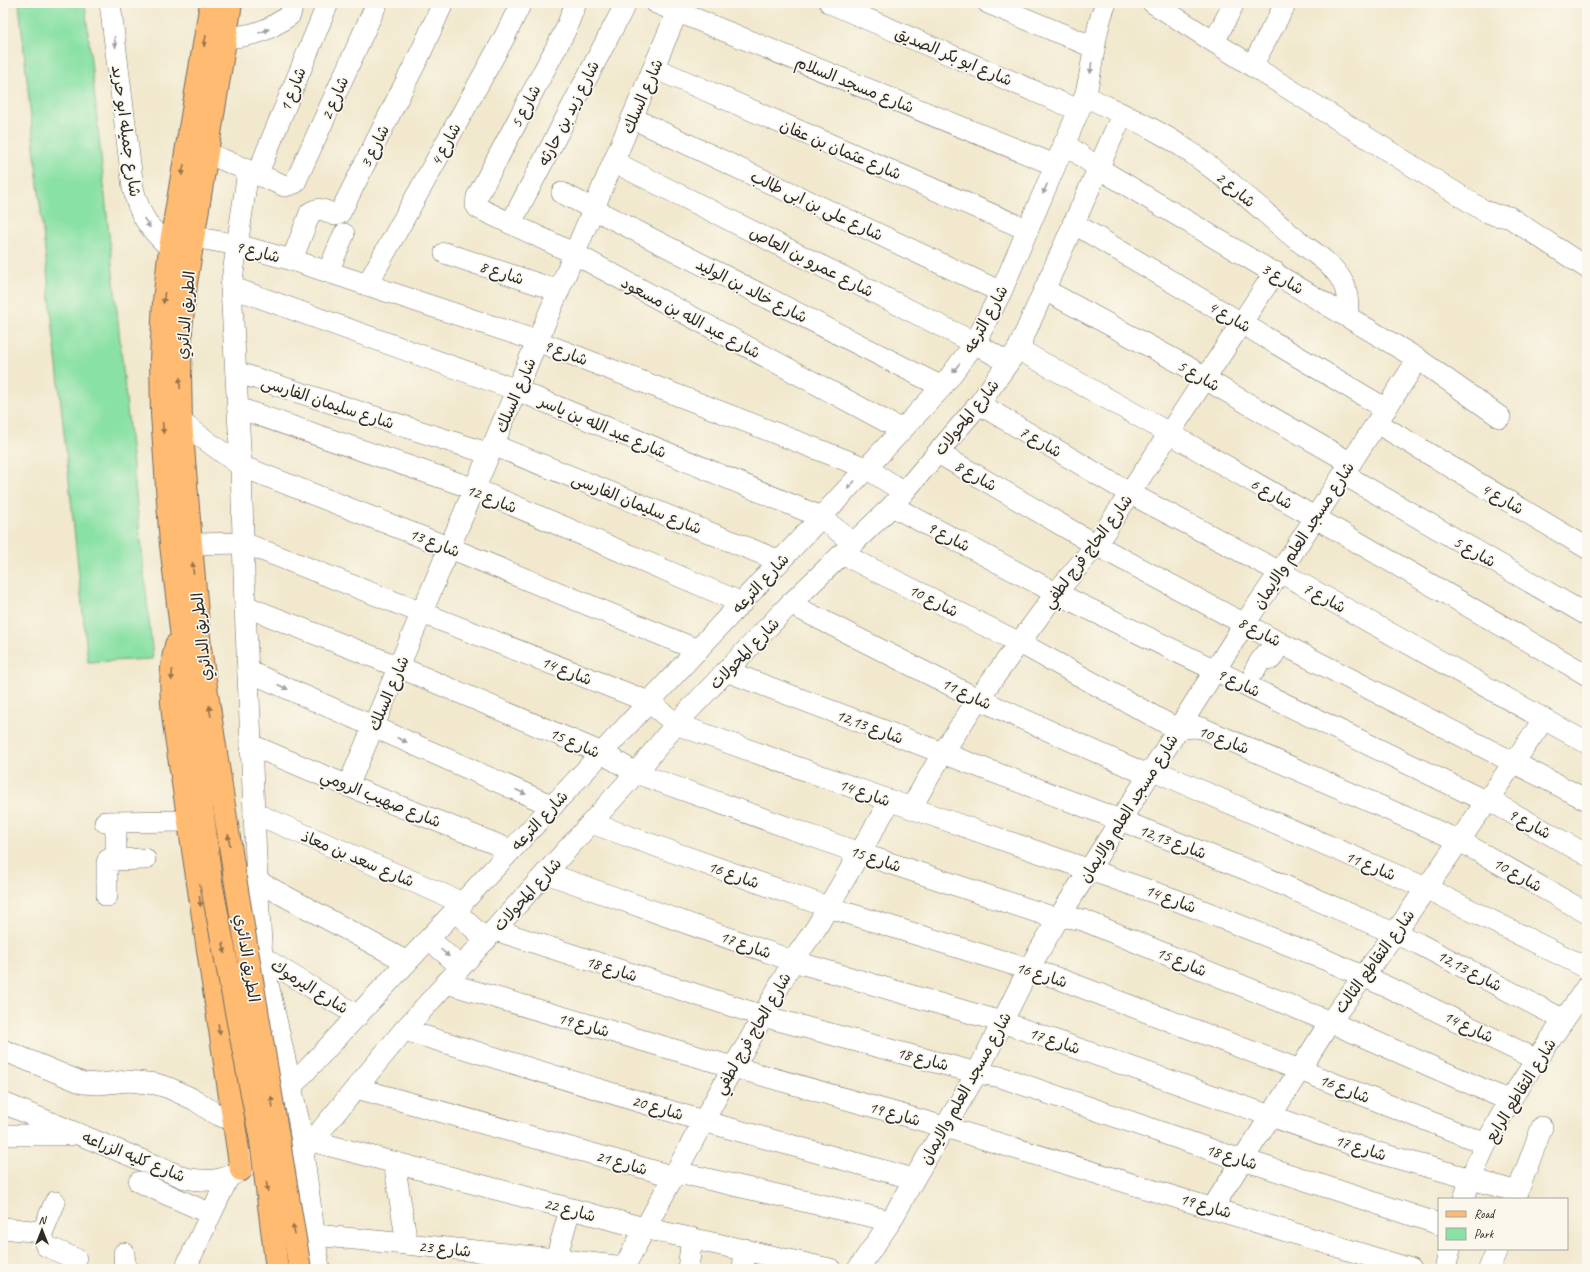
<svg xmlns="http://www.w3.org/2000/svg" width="1590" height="1272" font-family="Caveat,'Playpen Sans Arabic',sans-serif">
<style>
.green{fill:#8ae1a5;stroke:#5a8668}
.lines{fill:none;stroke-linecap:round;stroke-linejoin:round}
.minor-casing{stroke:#706d64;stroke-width:22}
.major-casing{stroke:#706d64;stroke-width:24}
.minor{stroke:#fff;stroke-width:21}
.major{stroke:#ffbb71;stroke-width:22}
.major-bridge-casing{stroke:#706d64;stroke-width:24;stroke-linecap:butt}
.major-bridge{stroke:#ffbb71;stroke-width:22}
.oneway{fill:#a0a0a0}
.oneway2{fill:#95734e}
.labels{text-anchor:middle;stroke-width:3.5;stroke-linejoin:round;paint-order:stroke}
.street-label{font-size:16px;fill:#2b2b2b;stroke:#fbf7ec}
</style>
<rect width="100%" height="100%" fill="#fbf7ec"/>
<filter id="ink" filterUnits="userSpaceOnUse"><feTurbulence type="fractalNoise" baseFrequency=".025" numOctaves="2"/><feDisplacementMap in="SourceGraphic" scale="8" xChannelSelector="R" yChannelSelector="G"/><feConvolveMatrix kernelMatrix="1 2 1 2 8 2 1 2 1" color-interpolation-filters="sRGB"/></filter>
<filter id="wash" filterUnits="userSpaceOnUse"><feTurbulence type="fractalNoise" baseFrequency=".012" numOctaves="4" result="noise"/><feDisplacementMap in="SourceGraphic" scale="16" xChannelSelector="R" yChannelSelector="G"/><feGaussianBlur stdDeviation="0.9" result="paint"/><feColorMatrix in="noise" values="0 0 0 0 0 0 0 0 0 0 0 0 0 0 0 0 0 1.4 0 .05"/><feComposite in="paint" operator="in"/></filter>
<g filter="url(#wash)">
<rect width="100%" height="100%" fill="#f1e8cd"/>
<polygon class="green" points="19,3 85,3 153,659 88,662"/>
</g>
<g filter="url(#ink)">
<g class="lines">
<defs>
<g id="minor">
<path d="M110 3 133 188C140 217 149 228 170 248"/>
<polyline points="576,3 565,31 477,197 476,205 478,208 575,254 902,430"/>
<polyline points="656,3 1055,165"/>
<polyline points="830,3 1078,110"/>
<polyline points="988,3 1093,47"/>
<polyline points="1153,3 1214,42 1483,210 1495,215 1509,217 1587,268"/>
<path d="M226 38C255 35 266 32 290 15L293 3"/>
<polyline points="1214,42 1234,3"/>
<polyline points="1252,66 1286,3"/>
<polyline points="654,68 1028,230"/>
<path d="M1085 96C1119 113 1156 128 1187 150 1224 175 1257 206 1291 235 1306 248 1327 259 1339 276 1348 288 1348 303 1348 317"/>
<polyline points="632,118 1001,292"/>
<polyline points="1064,143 1098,168 1418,359 1500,417"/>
<polyline points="207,153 285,186 295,183 377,3"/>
<polyline points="614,162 975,343 1008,363"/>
<polyline points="248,171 231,287 241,466 245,606 257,881 262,957 299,1122 319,1269"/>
<polyline points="257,175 328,3"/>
<polyline points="562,193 942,387"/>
<polyline points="511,223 626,3"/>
<polyline points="1073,223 1386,409"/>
<polyline points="193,237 238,245 292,260 537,341 866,468 904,492"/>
<polyline points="445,253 559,291"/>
<path d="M292 260 310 213C319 206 326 211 335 215L340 213 421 52 443 3"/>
<polyline points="328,272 344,234"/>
<polyline points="367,285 504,38 521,3"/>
<polyline points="231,287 517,390 821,517 853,543"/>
<polyline points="1045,290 1188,367 1205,379 1351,463"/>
<polyline points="1018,349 1169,433 1587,675"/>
<polyline points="236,372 490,454"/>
<polyline points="979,404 1131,494 1280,572 1587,743"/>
<polyline points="238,408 475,489 742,603"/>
<polyline points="181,422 241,466 450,548 698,650"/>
<polyline points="1377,423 1587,548"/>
<polyline points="493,445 780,561"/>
<polyline points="938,453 1096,545 1280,643 1587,800"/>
<polyline points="1343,474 1587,615"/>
<polyline points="892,506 1056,593 1487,802 1496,804 1587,855"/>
<polyline points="191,544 244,543 649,702 676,724 911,808 1176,900 1324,959 1394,990 1537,1060"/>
<polyline points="842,554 1020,643 1177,729 1194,727 1202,728 1460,841 1587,913"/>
<polyline points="790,604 978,699 1148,775"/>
<polyline points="245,606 399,667 602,753 636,773 859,853 1058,919 1066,917 1083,920 1330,1022 1510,1101"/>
<polyline points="1255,670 1264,655 1271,659 1280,643"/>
<polyline points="248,671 553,806"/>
<polyline points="726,671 1120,820 1255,873 1419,944 1564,1020"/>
<polyline points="251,745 348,786 511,850"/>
<polyline points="1151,769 1426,888 1587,968"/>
<polyline points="348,786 681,3"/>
<polyline points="911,808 942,754 978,699 1056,593 1096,545 1275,272"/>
<polyline points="254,813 463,903"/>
<polyline points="105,822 188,821"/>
<polyline points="116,822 116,859"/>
<polyline points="591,823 828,907 1057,978 1300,1070 1486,1144"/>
<polyline points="546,873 793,961 1002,1022 1368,1150 1518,1192"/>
<polyline points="257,881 407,962"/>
<polyline points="107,896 107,863 108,860 145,859"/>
<polyline points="455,911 486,940"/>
<polyline points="495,930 763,1016 977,1073 1001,1077 1241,1160 1260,1165 1439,1224"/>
<polyline points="429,939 461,967"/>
<polyline points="262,957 358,1016"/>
<polyline points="446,983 733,1067 945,1127 1411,1269"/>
<polyline points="404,1030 703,1121 914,1179"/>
<polyline points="3,1050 83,1083 99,1084 128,1081 156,1084 169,1088 195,1100 214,1113 223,1117 232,1118"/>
<path d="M291 1087 942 387 975 343 1001 292 1085 96C1094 65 1093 34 1106 3"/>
<polyline points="356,1088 672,1176 679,1174 694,1176 891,1221"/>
<path d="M3 1103 185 1178C230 1187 241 1170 274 1143"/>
<polyline points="3,1135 70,1135"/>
<polyline points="312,1141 644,1228 830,1269"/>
<polyline points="303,1152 404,1030 636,773 676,724 790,604 892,506 979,404 1018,349 1122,115"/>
<polyline points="394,1162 407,1244"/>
<polyline points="139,1182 211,1214"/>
<path d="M1464 1199C1488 1120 1542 1054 1587 986"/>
<polyline points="1515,1199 1542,1127"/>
<polyline points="1213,1207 1330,1022 1395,933 1544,719"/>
<polyline points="3,1228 41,1232 46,1246 76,1259"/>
<polyline points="42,1233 55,1202"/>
<polyline points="315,1235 556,1259 624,1267"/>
<polyline points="124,1253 125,1269"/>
<polyline points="556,1259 570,1209"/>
<polyline points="185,1269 228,1178"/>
<polyline points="623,1269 733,1067 748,1043 793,961 816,928 890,801"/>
<polyline points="688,1269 692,1238"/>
<polyline points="743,1269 745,1249"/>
<polyline points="858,1269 891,1221 914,1179 977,1073 1028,970 1058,919 1245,623 1280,572 1418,359"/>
<polyline points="1445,1269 1450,1249"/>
<polyline points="1489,1269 1497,1249"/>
</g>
<g id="major">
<polyline points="211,3 170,248 164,301 161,359 162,414 171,545 211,882"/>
<polyline points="231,3 186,283 181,329 180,376 181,422 191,544 200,648 235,878"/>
<path d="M176 645C169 671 171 697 174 723L241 1170"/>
</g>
</defs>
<use href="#minor" class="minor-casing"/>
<use href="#major" class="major-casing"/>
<use href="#minor" class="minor"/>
<use href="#major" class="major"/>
<defs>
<g id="major-bridge">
<polyline points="235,878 300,1269"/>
<polyline points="211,882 261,1141 277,1269"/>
</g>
</defs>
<use href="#major-bridge" class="major-bridge-casing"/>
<use href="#major-bridge" class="major-bridge"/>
</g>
<defs><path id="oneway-solid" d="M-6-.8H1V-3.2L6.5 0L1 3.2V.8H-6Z"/></defs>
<g class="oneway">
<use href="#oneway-solid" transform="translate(264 31) rotate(-20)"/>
<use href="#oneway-solid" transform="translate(115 42) rotate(83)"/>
<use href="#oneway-solid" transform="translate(1091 68) rotate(96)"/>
<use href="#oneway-solid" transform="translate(1045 189) rotate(113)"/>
<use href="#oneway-solid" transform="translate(147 223) rotate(56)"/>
<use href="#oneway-solid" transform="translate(956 368) rotate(127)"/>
<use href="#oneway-solid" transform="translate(851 485) rotate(133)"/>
<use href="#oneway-solid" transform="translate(283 687) rotate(24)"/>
<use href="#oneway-solid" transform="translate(402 740) rotate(24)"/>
<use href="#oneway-solid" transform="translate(521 792) rotate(24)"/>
<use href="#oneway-solid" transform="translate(445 953) rotate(42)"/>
</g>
<g class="oneway2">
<use href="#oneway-solid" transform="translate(205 41) rotate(100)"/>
<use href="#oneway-solid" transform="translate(183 170) rotate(100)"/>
<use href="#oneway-solid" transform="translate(164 298) rotate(96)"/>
<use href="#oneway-solid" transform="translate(180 383) rotate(-91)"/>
<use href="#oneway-solid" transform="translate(163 428) rotate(86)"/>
<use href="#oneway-solid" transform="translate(193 568) rotate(-95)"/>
<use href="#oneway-solid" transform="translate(172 675) rotate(94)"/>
<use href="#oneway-solid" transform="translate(210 711) rotate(-99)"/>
<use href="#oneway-solid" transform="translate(229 840) rotate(-99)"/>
<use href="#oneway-solid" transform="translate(200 901) rotate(82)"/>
<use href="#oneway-solid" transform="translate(224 948) rotate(79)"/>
<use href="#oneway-solid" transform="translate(219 1029) rotate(82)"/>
<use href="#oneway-solid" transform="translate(272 1102) rotate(-99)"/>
<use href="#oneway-solid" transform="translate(267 1186) rotate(83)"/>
<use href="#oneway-solid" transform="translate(294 1230) rotate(-100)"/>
</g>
</g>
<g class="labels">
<g class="street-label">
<text transform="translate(954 56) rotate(23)" y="6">شارع ابو بكر الصديق</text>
<text transform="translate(855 84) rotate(22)" y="6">شارع مسجد السلام</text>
<text transform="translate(292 89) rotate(-68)" y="6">شارع 1</text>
<text transform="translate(642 96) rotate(-67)" y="6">شارع السلك</text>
<text transform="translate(334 98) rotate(-66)" y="6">شارع 2</text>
<text transform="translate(525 106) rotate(-62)" y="6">شارع 5</text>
<text transform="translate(568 113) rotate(-63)" y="6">شارع زيد بن حارثه</text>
<text transform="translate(127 131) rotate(82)" y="6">شارع جميله ابو حريد</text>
<text transform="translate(445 144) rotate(-61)" y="6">شارع 4</text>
<text transform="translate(374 146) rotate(-63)" y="6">شارع 3</text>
<text transform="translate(841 149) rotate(23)" y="6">شارع عثمان بن عفان</text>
<text transform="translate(1236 189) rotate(40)" y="6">شارع 2</text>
<text transform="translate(817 205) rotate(25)" y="6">شارع على بن ابى طالب</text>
<text transform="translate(258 251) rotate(15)" y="6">شارع 9</text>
<text transform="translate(812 261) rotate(27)" y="6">شارع عمرو بن العاص</text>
<text transform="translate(502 272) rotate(18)" y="6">شارع 8</text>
<text transform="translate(1283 278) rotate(31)" y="6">شارع 3</text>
<text transform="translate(752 290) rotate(27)" y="6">شارع خالد بن الوليد</text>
<text transform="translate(185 315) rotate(-85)" y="6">الطريق الدائري</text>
<text transform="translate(1230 316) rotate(31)" y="6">شارع 4</text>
<text transform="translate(691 317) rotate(28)" y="6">شارع عبد الله بن مسعود</text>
<text transform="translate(985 319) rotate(-61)" y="6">شارع الترعه</text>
<text transform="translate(566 352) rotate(21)" y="6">شارع 9</text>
<text transform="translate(1199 375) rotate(31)" y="6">شارع 5</text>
<text transform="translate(515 395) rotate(-67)" y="6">شارع السلك</text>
<text transform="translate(328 402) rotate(18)" y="6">شارع سليمان الفارسى</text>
<text transform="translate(966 417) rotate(-51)" y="6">شارع المحولات</text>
<text transform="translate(603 426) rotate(23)" y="6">شارع عبد الله بن ياسر</text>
<text transform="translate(1041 441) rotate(31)" y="6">شارع 7</text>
<text transform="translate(976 475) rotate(30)" y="6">شارع 8</text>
<text transform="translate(1272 493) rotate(30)" y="6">شارع 6</text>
<text transform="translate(492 498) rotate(22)" y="6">شارع 12</text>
<text transform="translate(1503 498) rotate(31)" y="6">شارع 4</text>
<text transform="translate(637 503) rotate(22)" y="6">شارع سليمان الفارسى</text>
<text transform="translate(1303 535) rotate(-57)" y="6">شارع مسجد العلم والايمان</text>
<text transform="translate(949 536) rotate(28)" y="6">شارع 9</text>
<text transform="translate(435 542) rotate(22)" y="6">شارع 13</text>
<text transform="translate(1087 551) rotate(-53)" y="6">شارع الحاج فرج لطفي</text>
<text transform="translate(1475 551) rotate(30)" y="6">شارع 5</text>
<text transform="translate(760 583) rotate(-47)" y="6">شارع الترعه</text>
<text transform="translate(1325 597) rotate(29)" y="6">شارع 7</text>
<text transform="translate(934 600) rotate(27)" y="6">شارع 10</text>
<text transform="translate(1260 631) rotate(28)" y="6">شارع 8</text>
<text transform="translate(201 637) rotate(-96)" y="6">الطريق الدائري</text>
<text transform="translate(744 653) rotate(-46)" y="6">شارع المحولات</text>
<text transform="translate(567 670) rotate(22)" y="6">شارع 14</text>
<text transform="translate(1239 682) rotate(26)" y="6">شارع 9</text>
<text transform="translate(388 693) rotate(-67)" y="6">شارع السلك</text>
<text transform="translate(967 693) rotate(26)" y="6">شارع 11</text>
<text transform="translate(870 726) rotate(21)" y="6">شارع 12,13</text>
<text transform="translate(1224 739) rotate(21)" y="6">شارع 10</text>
<text transform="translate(575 742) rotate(24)" y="6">شارع 15</text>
<text transform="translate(865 792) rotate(20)" y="6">شارع 14</text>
<text transform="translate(381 798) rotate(22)" y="6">شارع صهيب الرومي</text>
<text transform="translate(1128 808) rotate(-58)" y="6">شارع مسجد العلم والايمان</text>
<text transform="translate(539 820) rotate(-47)" y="6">شارع الترعه</text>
<text transform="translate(1530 823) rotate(29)" y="6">شارع 9</text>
<text transform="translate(1173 841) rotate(21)" y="6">شارع 12,13</text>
<text transform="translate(358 858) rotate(23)" y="6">شارع سعد بن معاذ</text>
<text transform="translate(876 858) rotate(19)" y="6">شارع 15</text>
<text transform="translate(1371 865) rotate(23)" y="6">شارع 11</text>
<text transform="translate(734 874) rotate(20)" y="6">شارع 16</text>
<text transform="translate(1518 874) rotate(30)" y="6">شارع 10</text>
<text transform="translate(527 894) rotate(-48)" y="6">شارع المحولات</text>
<text transform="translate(1171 898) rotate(21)" y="6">شارع 14</text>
<text transform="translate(746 944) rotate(20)" y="6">شارع 17</text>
<text transform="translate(248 958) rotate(81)" y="6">الطريق الدائري</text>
<text transform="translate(1182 961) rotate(23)" y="6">شارع 15</text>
<text transform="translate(1374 961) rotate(-54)" y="6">شارع التقاطع الثالث</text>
<text transform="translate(612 968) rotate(18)" y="6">شارع 18</text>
<text transform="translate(1470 970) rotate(28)" y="6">شارع 12,13</text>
<text transform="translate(1042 974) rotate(18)" y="6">شارع 16</text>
<text transform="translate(310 986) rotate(32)" y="6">شارع اليرموك</text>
<text transform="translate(584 1024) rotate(16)" y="6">شارع 19</text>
<text transform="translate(1469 1026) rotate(26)" y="6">شارع 14</text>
<text transform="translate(752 1033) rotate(-60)" y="6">شارع الحاج فرج لطفي</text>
<text transform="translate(1055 1040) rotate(19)" y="6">شارع 17</text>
<text transform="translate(923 1058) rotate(15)" y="6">شارع 18</text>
<text transform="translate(965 1088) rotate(-61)" y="6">شارع مسجد العلم والايمان</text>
<text transform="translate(1345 1088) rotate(22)" y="6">شارع 16</text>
<text transform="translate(1520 1090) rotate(-58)" y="6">شارع التقاطع الرابع</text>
<text transform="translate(658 1107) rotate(17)" y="6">شارع 20</text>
<text transform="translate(895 1113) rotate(16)" y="6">شارع 19</text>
<text transform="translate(1361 1147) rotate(18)" y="6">شارع 17</text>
<text transform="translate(134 1156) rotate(22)" y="6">شارع كليه الزراعه</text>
<text transform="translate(1232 1156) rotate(18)" y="6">شارع 18</text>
<text transform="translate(622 1162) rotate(16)" y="6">شارع 21</text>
<text transform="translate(1206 1205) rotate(17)" y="6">شارع 19</text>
<text transform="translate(570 1209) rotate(15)" y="6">شارع 22</text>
<text transform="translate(445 1248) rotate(6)" y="6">شارع 23</text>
</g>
</g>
<rect width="1590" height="1272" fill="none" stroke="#fbf7ec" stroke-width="16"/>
<rect x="1438" y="1198" width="130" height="52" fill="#fbf7ec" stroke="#a8a59f"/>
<rect x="1446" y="1211" width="20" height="6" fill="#ffbb71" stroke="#a8a59f"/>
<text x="1474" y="1218" font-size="12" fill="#2b2b2b">Road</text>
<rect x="1446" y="1228" width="20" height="12" fill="#8ae1a5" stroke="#a8a59f"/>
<text x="1474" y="1238" font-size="12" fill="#2b2b2b">Park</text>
<g transform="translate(42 1230)" stroke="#fbf7ec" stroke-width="3" paint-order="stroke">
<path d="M0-3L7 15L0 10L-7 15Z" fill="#2b2b2b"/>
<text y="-6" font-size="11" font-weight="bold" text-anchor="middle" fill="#2b2b2b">N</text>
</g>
</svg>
